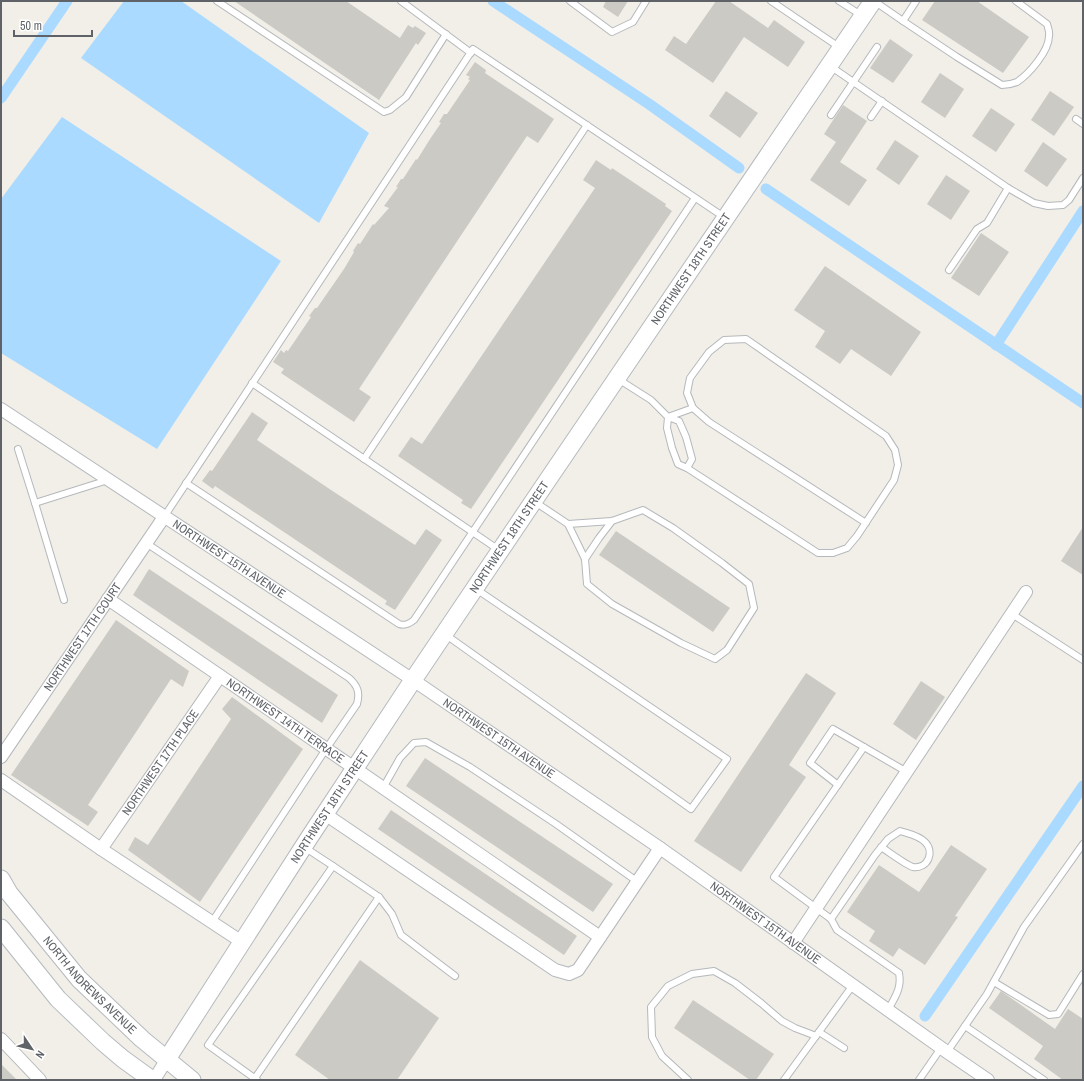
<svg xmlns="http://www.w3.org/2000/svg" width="1084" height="1081" font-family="'Archivo Narrow',sans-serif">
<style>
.water{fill:#aadaff}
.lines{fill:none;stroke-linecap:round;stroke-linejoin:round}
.canal{stroke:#aadaff;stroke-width:11}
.building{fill:#cccac5}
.lane-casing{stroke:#b5b8bc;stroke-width:8}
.street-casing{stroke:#b5b8bc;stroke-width:14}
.secondary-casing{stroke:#b6babf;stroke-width:19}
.lane{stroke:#fff;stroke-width:6}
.street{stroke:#fff;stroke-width:12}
.secondary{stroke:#fff;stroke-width:17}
.labels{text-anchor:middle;stroke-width:3.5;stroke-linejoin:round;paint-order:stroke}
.street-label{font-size:12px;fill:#5f6368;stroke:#fff}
</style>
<rect width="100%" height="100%" fill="#f1efe8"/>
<g class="water">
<polygon points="124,1 181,1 369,133 319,223 81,58"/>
<polygon points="62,117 281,261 157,449 1,353 1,199"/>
</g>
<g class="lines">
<g class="canal">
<polyline points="493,1 649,104 739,168"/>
<polyline points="1,98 67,1"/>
<polyline points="766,189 1083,403"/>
<polyline points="996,345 1083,211"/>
<polyline points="925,1016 1083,786"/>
</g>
</g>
<g class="building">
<polygon points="234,1 346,1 400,38 408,25 413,28 415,26 426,33 418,45 416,43 379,100"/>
<polygon points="606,1 628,1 618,17 603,7"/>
<polygon points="716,1 729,1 768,28 774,20 805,42 788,67 744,37 713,83 665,50 674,36 686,44"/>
<polygon points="935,1 977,1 1029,37 1003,73 922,20"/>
<polygon points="890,39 913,55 893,83 870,68"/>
<polygon points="475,62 486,70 485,73 554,119 538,143 527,136 359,389 371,397 354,422 281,373 284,369 273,362 281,350 284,353 286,350 288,351 311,317 309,316 315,308 317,308 344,269 354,252 353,251 358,243 360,244 373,224 374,225 389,208 384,206 398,187 396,187 401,179 403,179 416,159 417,160 430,139 441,123 439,122 444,114 447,114 470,80 468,79 470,77 466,75"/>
<polygon points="940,73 964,89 945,118 921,102"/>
<polygon points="726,91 758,113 740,138 709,116"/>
<polygon points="1050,91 1074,107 1054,136 1031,120"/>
<polygon points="843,105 867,121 840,162 867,180 849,206 810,180 836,142 824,134"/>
<polygon points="991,108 1015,124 996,152 972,136"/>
<polygon points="895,140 919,156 899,185 876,169"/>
<polygon points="1043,142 1067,159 1047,187 1024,171"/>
<polygon points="596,160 611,170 612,168 666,204 665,206 672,211 471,509 461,503 463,500 398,456 411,437 422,444 595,188 583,180"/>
<polygon points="946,175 970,191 951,220 927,204"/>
<polygon points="981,233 1009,252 979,296 951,278"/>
<polygon points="825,266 921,332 891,376 851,349 840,364 815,347 825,331 794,310"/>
<polygon points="252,412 268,423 257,440 331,490 415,545 426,529 442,540 395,610 385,604 387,601 215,486 213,489 202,481 210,470 212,471"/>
<polygon points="1083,527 1083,575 1061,561"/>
<polygon points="616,531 730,608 713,632 599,555"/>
<polygon points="149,569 338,695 322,723 133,595"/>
<polygon points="116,620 189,671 183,687 171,679 88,805 98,812 88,826 11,775"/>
<polygon points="806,673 836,693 789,765 806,777 741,872 694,841"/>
<polygon points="921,681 945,697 916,740 893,724"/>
<polygon points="232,697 303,749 200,902 128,850 135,837 148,845 231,719 222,709"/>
<polygon points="425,758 613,884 593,912 406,786"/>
<polygon points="391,810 577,936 564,955 378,829"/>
<polygon points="951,845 987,869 955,916 958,917 925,965 899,948 893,957 869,941 875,931 847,912 879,865 919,892"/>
<polygon points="360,960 439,1018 397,1080 330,1080 295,1055"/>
<polygon points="1001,991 1055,1029 1068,1009 1083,1019 1083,1080 1063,1080 1034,1059 1043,1046 989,1008"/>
<polygon points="693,1000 774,1054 756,1080 750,1080 674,1028"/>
<polygon points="1,1064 17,1080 1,1080"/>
</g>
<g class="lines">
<defs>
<g id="lane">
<polyline points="217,1 384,112 390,110 406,97 446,34"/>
<polyline points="401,1 471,53"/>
<polyline points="570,1 612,32 633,22 646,1"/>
<polyline points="771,1 839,47"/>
<polyline points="839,1 861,15"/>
<polyline points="874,1 903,21 916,1"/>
<path d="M903 21 957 57 1002 85C1007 85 1012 84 1017 82 1029 74 1049 51 1049 36 1050 32 1048 28 1047 24L1016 1"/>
<polyline points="830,66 1008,188 1034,203 1048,206 1063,205 1069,200 1083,178"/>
<polyline points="831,115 877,47"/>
<polyline points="871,117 882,101"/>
<polyline points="1076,119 1083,124"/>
<polyline points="949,270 977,229 987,223 1008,188"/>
<polyline points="618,379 651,400 668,417 679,421 686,437 692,459 687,468 678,464 672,448 667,428 668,417"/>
<polyline points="252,383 499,550"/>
<polyline points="668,417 693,408"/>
<polyline points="18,449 35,503 108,480"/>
<polyline points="364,459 587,125"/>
<polyline points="687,468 818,553 833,553 847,548 857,536 894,480 898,465 895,450 886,436 746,339 724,340 709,352 690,378 687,393 693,408 709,422 866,523"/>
<path d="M186 483 399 624C405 626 409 624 414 620L695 198"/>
<polyline points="535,502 568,524"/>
<polyline points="35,503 64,600"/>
<polygon points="643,510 673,528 722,563 749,584 754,608 727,650 715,659 681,643 612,604 587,584 585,559 568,524 612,521"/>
<polyline points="164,517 473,49 724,217"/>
<path d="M146 543 349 678C358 686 360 693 357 704L326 749 212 922"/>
<polyline points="585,559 599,538 612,521"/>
<polyline points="1012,614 1083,660"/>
<polyline points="446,635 691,809 727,759 476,589"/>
<polyline points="838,785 810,763 833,729 864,747"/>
<polyline points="383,788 400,758 414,743 426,742 470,767 556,824 638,882"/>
<polyline points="304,847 333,866"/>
<path d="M881 847C889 852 906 865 913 867 928 869 935 852 925 842 918 835 909 834 900 831L888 839 875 855 831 919 837 930 899 973C902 988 895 997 888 1010"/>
<polyline points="379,897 392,914 401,935 455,976"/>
<polyline points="831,919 774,877 864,747 907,772"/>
<polyline points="994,982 1049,1015 1058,1014 1083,974"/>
<polyline points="965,1026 1044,1080"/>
<polyline points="819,1032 844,1048"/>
<polyline points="947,1052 987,994 1024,927 1083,844"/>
<polyline points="255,1078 379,897 333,866 208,1045 257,1080"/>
<polyline points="688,1080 662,1056 652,1037 651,1007 668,986 692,974 714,971 735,983 761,1003 782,1021 795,1028 816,1036"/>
<path d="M784 1080C807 1048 830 1017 853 985"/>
<polyline points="919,1080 941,1048"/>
</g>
<g id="street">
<path id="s1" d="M1 409 413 680 660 848 947 1052 988 1080"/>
<path id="s2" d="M108 599 232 684 600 937"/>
<path id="s3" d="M1 757 164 517"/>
<polyline points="1,780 101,849 242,942"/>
<polyline points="325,814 555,970 569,974 578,970 660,848"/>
<path id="s4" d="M101 849 220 676"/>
<polyline points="793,943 1026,592"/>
<polyline points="1,1039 40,1080"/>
<polyline points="154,1080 167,1059"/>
</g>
<g id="secondary">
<path id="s5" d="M1 879 9 893 79 979 142 1039 192 1080"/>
<polyline points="1,928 58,999 103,1042 123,1059 152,1080"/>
<path id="s6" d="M167 1059 309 838 413 680 545 484 873 1"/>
</g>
</defs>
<use href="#lane" class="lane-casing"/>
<use href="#street" class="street-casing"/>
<use href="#secondary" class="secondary-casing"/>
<use href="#lane" class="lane"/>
<use href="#street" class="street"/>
<use href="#secondary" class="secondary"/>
</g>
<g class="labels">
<g class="street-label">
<text dy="4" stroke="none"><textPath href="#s6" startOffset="948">NORTHWEST 18TH STREET</textPath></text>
<text dy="4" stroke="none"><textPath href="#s6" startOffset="624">NORTHWEST 18TH STREET</textPath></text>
<text dy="4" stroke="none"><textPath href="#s1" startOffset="273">NORTHWEST 15TH AVENUE</textPath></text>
<text dy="4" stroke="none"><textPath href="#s3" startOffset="145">NORTHWEST 17TH COURT</textPath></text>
<text dy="4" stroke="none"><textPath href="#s2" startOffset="215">NORTHWEST 14TH TERRACE</textPath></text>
<text dy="4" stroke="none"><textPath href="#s1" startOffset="597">NORTHWEST 15TH AVENUE</textPath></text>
<text dy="4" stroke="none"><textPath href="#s4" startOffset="105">NORTHWEST 17TH PLACE</textPath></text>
<text dy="4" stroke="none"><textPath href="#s6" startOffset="300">NORTHWEST 18TH STREET</textPath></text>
<text dy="4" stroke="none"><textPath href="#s1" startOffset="921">NORTHWEST 15TH AVENUE</textPath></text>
<text dy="4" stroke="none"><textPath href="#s5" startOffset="139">NORTH ANDREWS AVENUE</textPath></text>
</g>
</g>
<rect width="1084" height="1081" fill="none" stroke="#5f6368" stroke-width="4"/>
<g transform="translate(32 1049) rotate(125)" stroke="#ffffff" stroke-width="3" paint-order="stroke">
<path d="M0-3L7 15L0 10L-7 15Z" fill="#5f6368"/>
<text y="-6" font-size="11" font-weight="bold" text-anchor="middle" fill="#5f6368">N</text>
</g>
<path d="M14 30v6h78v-6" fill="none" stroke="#5f6368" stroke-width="2"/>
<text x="20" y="30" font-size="12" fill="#5f6368" stroke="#ffffff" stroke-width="3" paint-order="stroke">50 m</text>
</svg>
